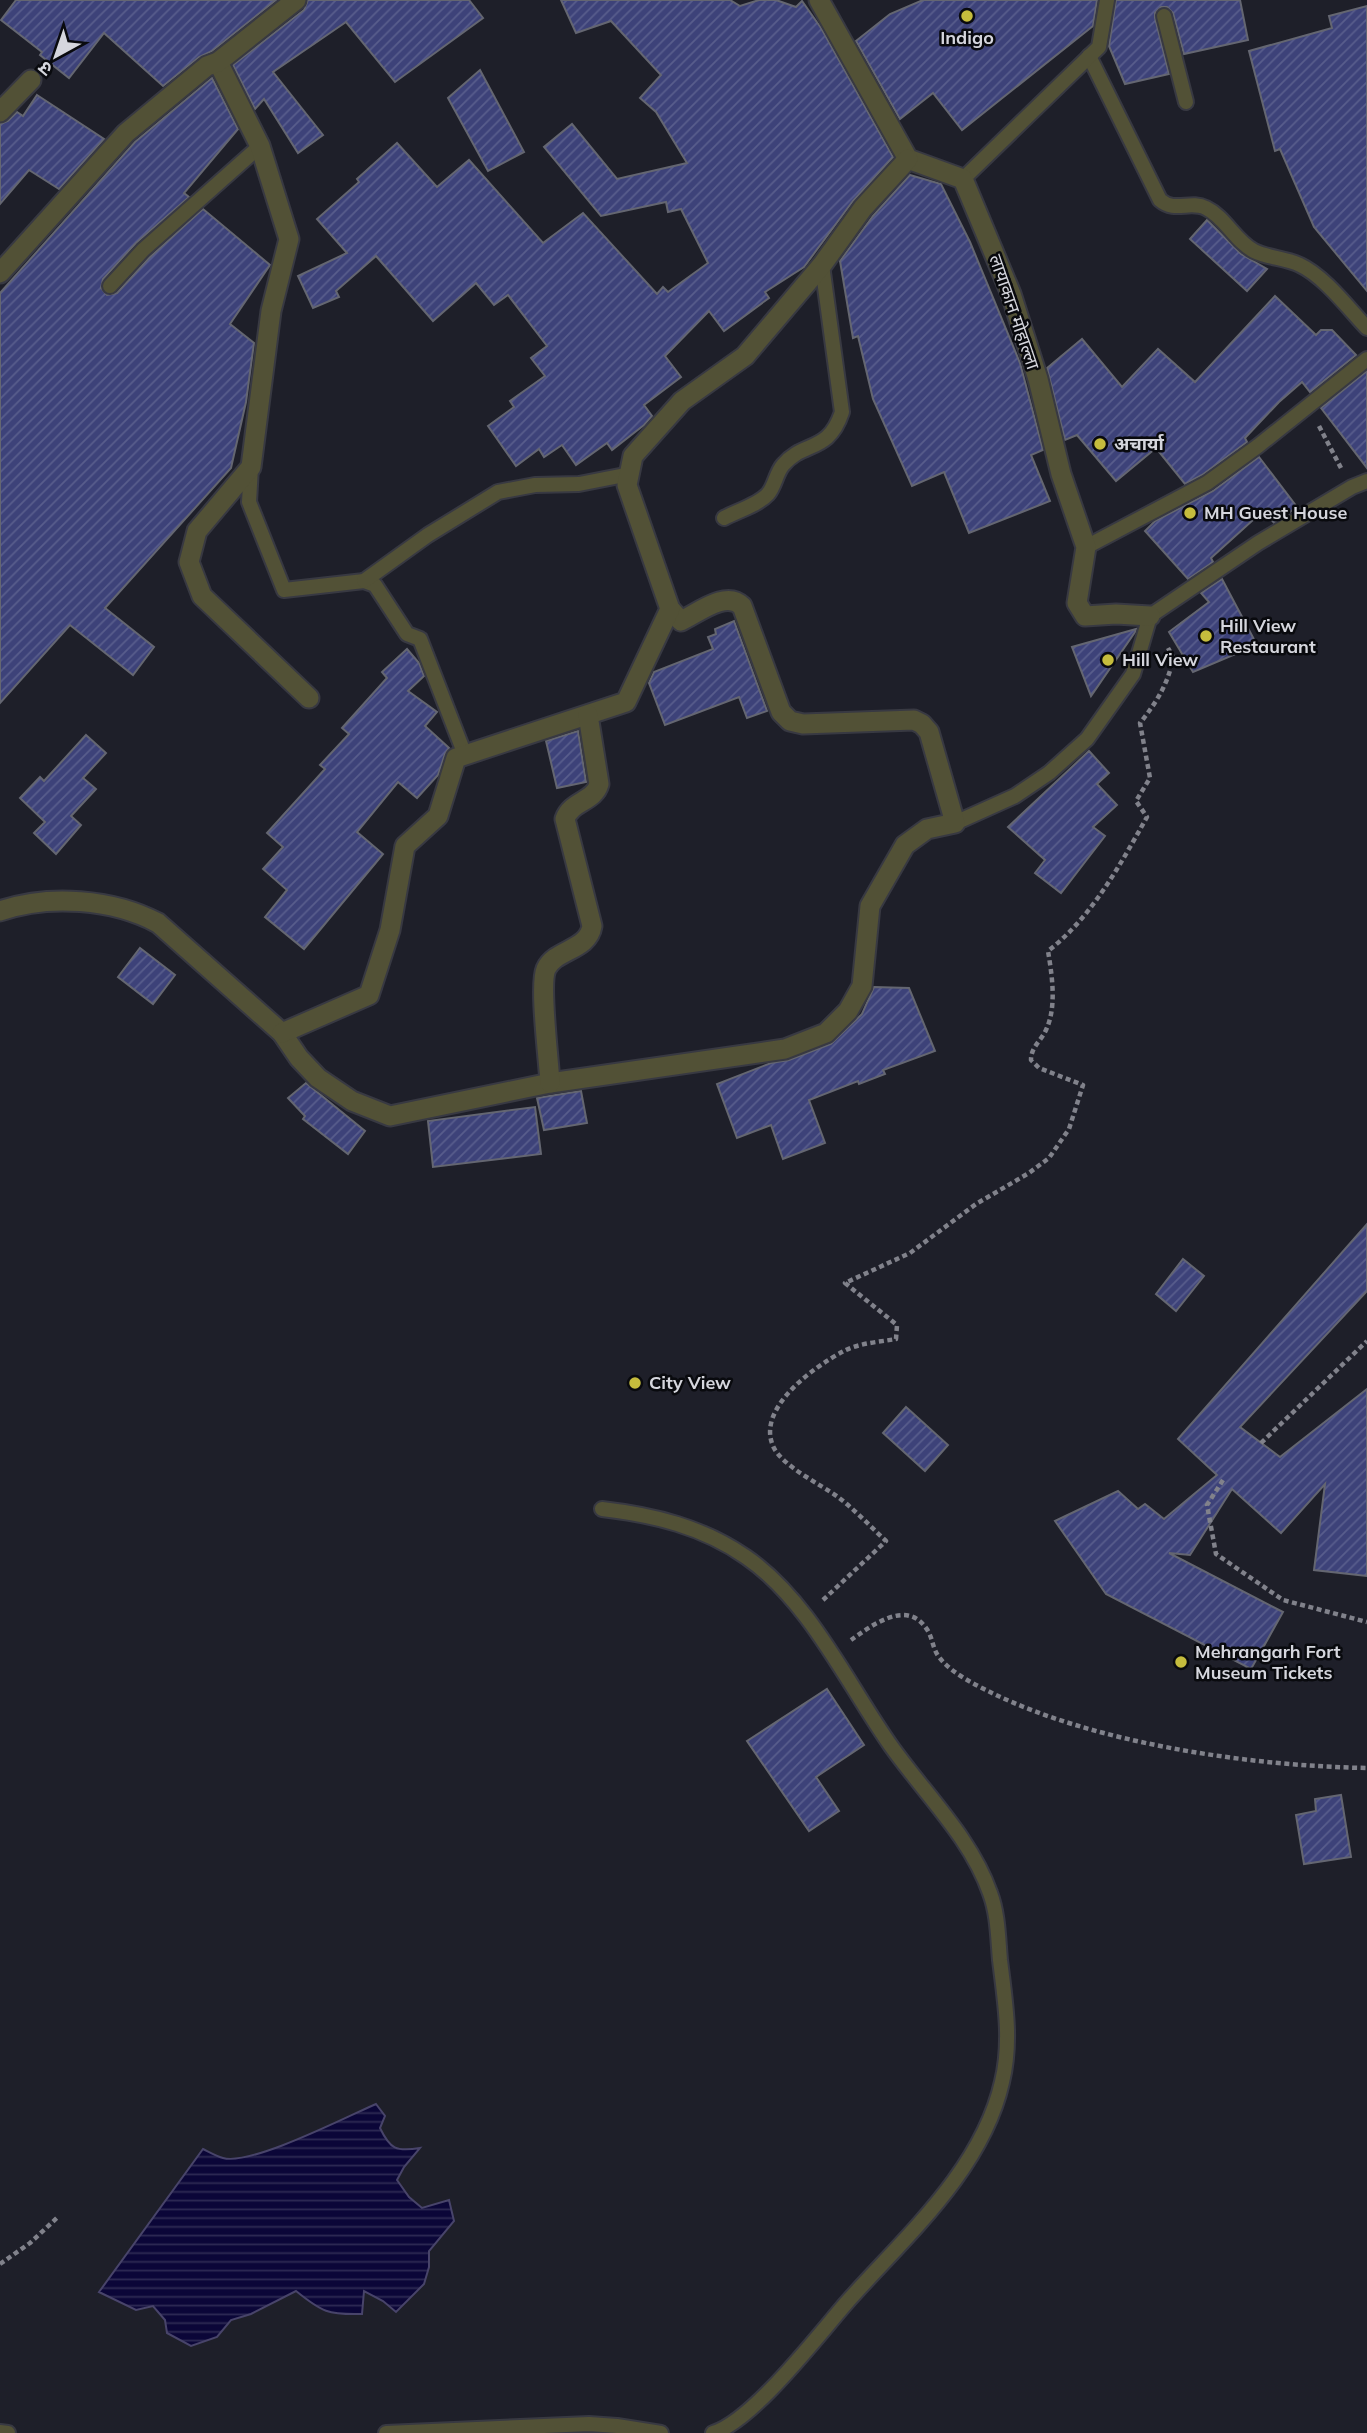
<svg xmlns="http://www.w3.org/2000/svg" width="1367" height="2433" font-family="Mulish,'Noto Sans Devanagari',sans-serif">
<style>
.water{fill:url(#water-rules);stroke:#48446a;stroke-width:2}
.building{fill:url(#building-hatch);stroke:#646671;stroke-width:2}
.lines{fill:none;stroke-linecap:round;stroke-linejoin:round}
.service-casing{stroke:#383942;stroke-width:18}
.minor-casing{stroke:#383942;stroke-width:23}
.path{stroke:#81828b;stroke-width:4.5;stroke-dasharray:5 3.5;stroke-linecap:butt}
.service{stroke:#525136;stroke-width:14}
.minor{stroke:#525136;stroke-width:19}
.poi-dot{fill:#c5bc3d;stroke:#090a0e;stroke-width:2.5}
.labels{text-anchor:middle;stroke-width:5;stroke-linejoin:round;paint-order:stroke}
.poi-label{font-size:18px;font-weight:bold;fill:#d5d6dd;stroke:#090a0e;text-anchor:start}
.street-label{font-size:18px;fill:#d5d6dd;stroke:#090a0e}
</style>
<defs>
<pattern id="water-rules" width="6" height="5" patternUnits="userSpaceOnUse" patternTransform="scale(1.75)"><rect width="6" height="5" fill="#0b0638"/><path d="M0 2.5h6" fill="none" stroke="#2e2a54"/></pattern>
<pattern id="building-hatch" width="6" height="6" patternUnits="userSpaceOnUse" patternTransform="scale(1.75)"><rect width="6" height="6" fill="#3d4279"/><path d="M-1 1l2-2M0 6l6-6M5 7l2-2" fill="none" stroke="#585d8c"/></pattern>
</defs>
<rect width="100%" height="100%" fill="#1e1f29"/>
<path class="water" d="M376 2104 385 2116 380 2128C390 2149 396 2152 420 2148L404 2167 397 2180 409 2197 422 2208 449 2200 454 2221 429 2251V2267L424 2284 396 2312 383 2301 364 2291 362 2314C328 2315 322 2312 296 2291L251 2314 231 2320 217 2337 191 2346 167 2333 165 2320 153 2306 136 2310 99 2292 203 2149C209 2152 216 2156 223 2158 251 2166 346 2117 376 2104Z"/>
<g class="building">
<polygon points="16,0 276,0 212,51 199,57 163,86 104,33 69,78 40,55 42,52 1,20"/>
<polygon points="308,0 469,0 483,18 395,82 346,22 273,72 323,135 298,153 264,99 255,109 233,65 304,10"/>
<polygon points="561,0 730,0 740,6 759,0 776,0 796,7 802,1 821,28 893,157 853,201 804,267 765,292 769,298 724,331 709,311 665,356 681,377 644,405 652,416 644,425 612,450 607,443 576,465 562,445 544,457 539,449 516,466 488,426 514,407 510,401 545,376 531,358 547,346 508,295 494,305 476,283 433,321 376,256 336,291 339,297 313,308 298,276 347,253 317,219 359,182 357,179 397,143 437,187 469,160 543,243 583,213 657,294 663,287 668,292 708,263 681,209 668,212 666,202 601,216 544,147 572,124 617,179 687,163 656,112 640,98 661,75 611,21 576,33"/>
<polygon points="923,0 1097,0 1093,26 962,130 933,93 900,119 856,41 890,14"/>
<polygon points="1116,0 1240,0 1248,40 1184,54 1173,13 1167,7 1161,7 1155,13 1155,18 1169,74 1125,84 1109,46"/>
<polygon points="1367,6 1367,291 1314,227 1280,149 1275,151 1249,51 1332,28 1329,16"/>
<polygon points="480,70 524,152 488,171 448,98"/>
<polygon points="212,78 238,129 184,193 189,197 136,243 103,279 101,288 107,295 117,293 150,257 203,209 270,265 230,324 254,343 246,402 231,468 105,608 154,647 133,675 70,625 0,703 0,293 135,142"/>
<polygon points="37,95 104,139 59,189 29,170 0,204 0,124 8,121 17,112 23,116"/>
<polygon points="910,175 941,184 970,242 1020,363 1043,450 1031,455 1050,501 969,533 944,472 912,486 873,399 858,336 853,338 840,261 873,216"/>
<polygon points="1207,220 1241,254 1267,269 1247,291 1190,239"/>
<polygon points="1275,296 1316,335 1321,330 1332,330 1356,355 1310,392 1302,382 1279,402 1245,438 1247,442 1202,475 1185,484 1156,448 1116,481 1077,435 1065,440 1047,368 1082,339 1122,387 1158,349 1195,382"/>
<polygon points="1367,371 1367,468 1321,408"/>
<polygon points="1259,457 1297,507 1274,523 1264,510 1211,558 1213,562 1188,579 1145,531 1155,521 1213,491"/>
<polygon points="1222,579 1257,645 1193,672 1169,632 1209,602 1201,593"/>
<polygon points="734,621 767,711 747,718 739,697 665,725 649,683 654,672 713,649 708,637 716,634 715,629"/>
<polygon points="1136,629 1135,632 1091,696 1072,647"/>
<polygon points="407,649 419,663 424,676 408,691 437,712 425,726 449,748 445,754 438,775 417,798 398,782 357,832 383,854 304,949 265,917 287,890 263,869 283,847 267,833 325,769 320,765 349,734 342,728 387,678 382,672"/>
<polygon points="578,731 586,782 557,788 546,741"/>
<polygon points="86,735 106,753 83,778 96,789 71,816 81,825 56,854 34,833 45,822 20,798 40,777 44,781"/>
<polygon points="1089,751 1109,773 1097,784 1117,805 1093,827 1105,836 1061,893 1035,873 1045,860 1008,827"/>
<polygon points="140,948 175,975 153,1004 118,977"/>
<polygon points="874,987 909,988 935,1051 883,1070 885,1074 859,1084 858,1081 809,1100 825,1143 783,1159 771,1125 737,1138 717,1084 771,1063 789,1060 831,1044 862,1014"/>
<polygon points="306,1083 365,1131 348,1154 303,1119 305,1116 288,1098"/>
<polygon points="581,1091 587,1123 544,1130 537,1098"/>
<polygon points="535,1107 541,1154 433,1167 428,1121"/>
<polygon points="1367,1224 1367,1291 1240,1427 1280,1457 1367,1389 1367,1576 1314,1570 1325,1484 1281,1533 1232,1489 1190,1555 1169,1553 1283,1612 1251,1669 1106,1594 1055,1521 1118,1491 1138,1509 1145,1504 1164,1519 1217,1475 1178,1439"/>
<polygon points="1183,1259 1204,1276 1176,1311 1156,1294"/>
<polygon points="906,1407 948,1445 925,1471 883,1433"/>
<polygon points="827,1689 864,1745 816,1777 839,1811 809,1831 747,1741"/>
<polygon points="1341,1795 1351,1857 1304,1864 1296,1815 1316,1811 1315,1799"/>
</g>
<g class="lines">
<defs>
<g id="service">
<polyline points="1164,16 1186,102"/>
<path d="M1089 56 1160 200C1175 213 1190 200 1206 208 1225 217 1235 241 1254 251 1268 258 1286 258 1300 265 1324 276 1349 309 1367 328"/>
<polyline points="963,179 1099,47 1107,0"/>
<polyline points="110,286 143,250 260,146"/>
<polyline points="251,467 249,502 284,590 364,581 375,585 407,634 420,639 465,755"/>
<path d="M724 518C737 511 758 505 768 494 775 486 776 473 783 465 804 440 828 454 842 412L822 265"/>
<polyline points="1086,547 1207,483 1258,446 1367,359"/>
<polyline points="364,581 428,535 498,492 535,485 579,484 630,474"/>
<polyline points="955,823 1015,796 1049,773 1087,739 1133,674 1150,616 1258,543 1352,487 1367,481"/>
<path d="M602 1509C654 1515 703 1527 746 1557 809 1600 848 1685 891 1746 925 1794 971 1838 990 1893 998 1914 998 1938 1000 1960 1005 2001 1012 2041 1002 2082 982 2170 906 2236 848 2301 819 2334 753 2421 713 2433"/>
<polyline points="0,2432 8,2433"/>
<polyline points="386,2433 589,2424 617,2426 661,2433"/>
</g>
<g id="minor">
<polyline points="819,0 908,159 963,179 1011,294 1038,379 1061,474 1086,547 1077,603 1085,616 1116,614 1150,616"/>
<polyline points="218,62 260,146 289,239 271,311 251,467 197,531 189,562 202,596 309,698"/>
<polyline points="0,112 31,80"/>
<polyline points="0,273 126,133 207,66 218,62 296,0"/>
<path d="M0 911C49 894 113 899 158 923L282 1033 299 1058 318 1078 352 1101 390 1116 550 1083 785 1049 826 1033 848 1011 862 986 870 906 905 845 927 829 955 823 929 732 922 724 914 720 803 724 790 721 781 712 742 606C726 590 698 613 681 621L670 609"/>
<polyline points="282,1033 369,995 390,930 405,846 438,816 456,758 626,702 670,609 627,485 633,456 682,401 745,356 822,265 863,208 908,159"/>
<path d="M550 1083C549 1061 539 985 546 969 555 949 588 951 592 926L565 819C571 801 594 802 599 784L588 715"/>
</g>
</defs>
<use href="#service" class="service-casing"/>
<use href="#minor" class="minor-casing"/>
<g class="path">
<polyline points="1319,426 1341,468"/>
<polyline points="1261,1443 1367,1341"/>
<polyline points="1223,1480 1207,1505 1216,1554 1283,1600 1367,1622"/>
<path d="M823 1600 886 1541C870 1526 855 1510 838 1497 820 1484 784 1467 774 1448 754 1409 815 1366 844 1351 859 1343 879 1342 896 1339L897 1325 845 1283 910 1253 976 1204 1029 1173 1049 1158 1069 1129 1083 1085 1039 1068 1031 1060C1031 1047 1041 1041 1046 1030 1057 1007 1052 975 1048 951 1092 917 1120 865 1147 817L1136 801 1150 778 1140 723C1156 703 1169 683 1173 657L1168 648"/>
<path d="M851 1640C871 1626 906 1599 926 1628 933 1637 932 1648 939 1657 951 1673 974 1684 992 1693 1097 1744 1251 1766 1367 1768"/>
<polyline points="0,2264 30,2243 59,2216"/>
</g>
<use href="#service" class="service"/>
<use href="#minor" class="minor"/>
</g>
<g class="poi-dot">
<circle cx="967" cy="16" r="7"/>
<circle cx="1100" cy="444" r="7"/>
<circle cx="1190" cy="513" r="7"/>
<circle cx="1206" cy="636" r="7"/>
<circle cx="1108" cy="660" r="7"/>
<circle cx="635" cy="1383" r="7"/>
<circle cx="1181" cy="1662" r="7"/>
</g>
<g class="labels">
<g class="poi-label">
<text x="967" y="44" text-anchor="middle">Indigo</text>
<text x="1114" y="450">अचार्या</text>
<text x="1204" y="519">MH Guest House</text>
<text x="1220" y="632">Hill View<tspan x="1220" dy="21">Restaurant</tspan></text>
<text x="1122" y="666">Hill View</text>
<text x="649" y="1389">City View</text>
<text x="1195" y="1658">Mehrangarh Fort<tspan x="1195" dy="21">Museum Tickets</tspan></text>
</g>
<g class="street-label">
<text transform="translate(1014 312) rotate(71)" y="6">लायाकान मोहाल्ला</text>
</g>
</g>
<g transform="translate(56 56) rotate(220)" stroke="#090a0e" stroke-width="5" paint-order="stroke">
<path d="M0-5L12 26L0 18L-12 26Z" fill="#d5d6dd"/>
<text y="-10" font-size="19" font-weight="bold" text-anchor="middle" fill="#d5d6dd">उ</text>
</g>
</svg>
